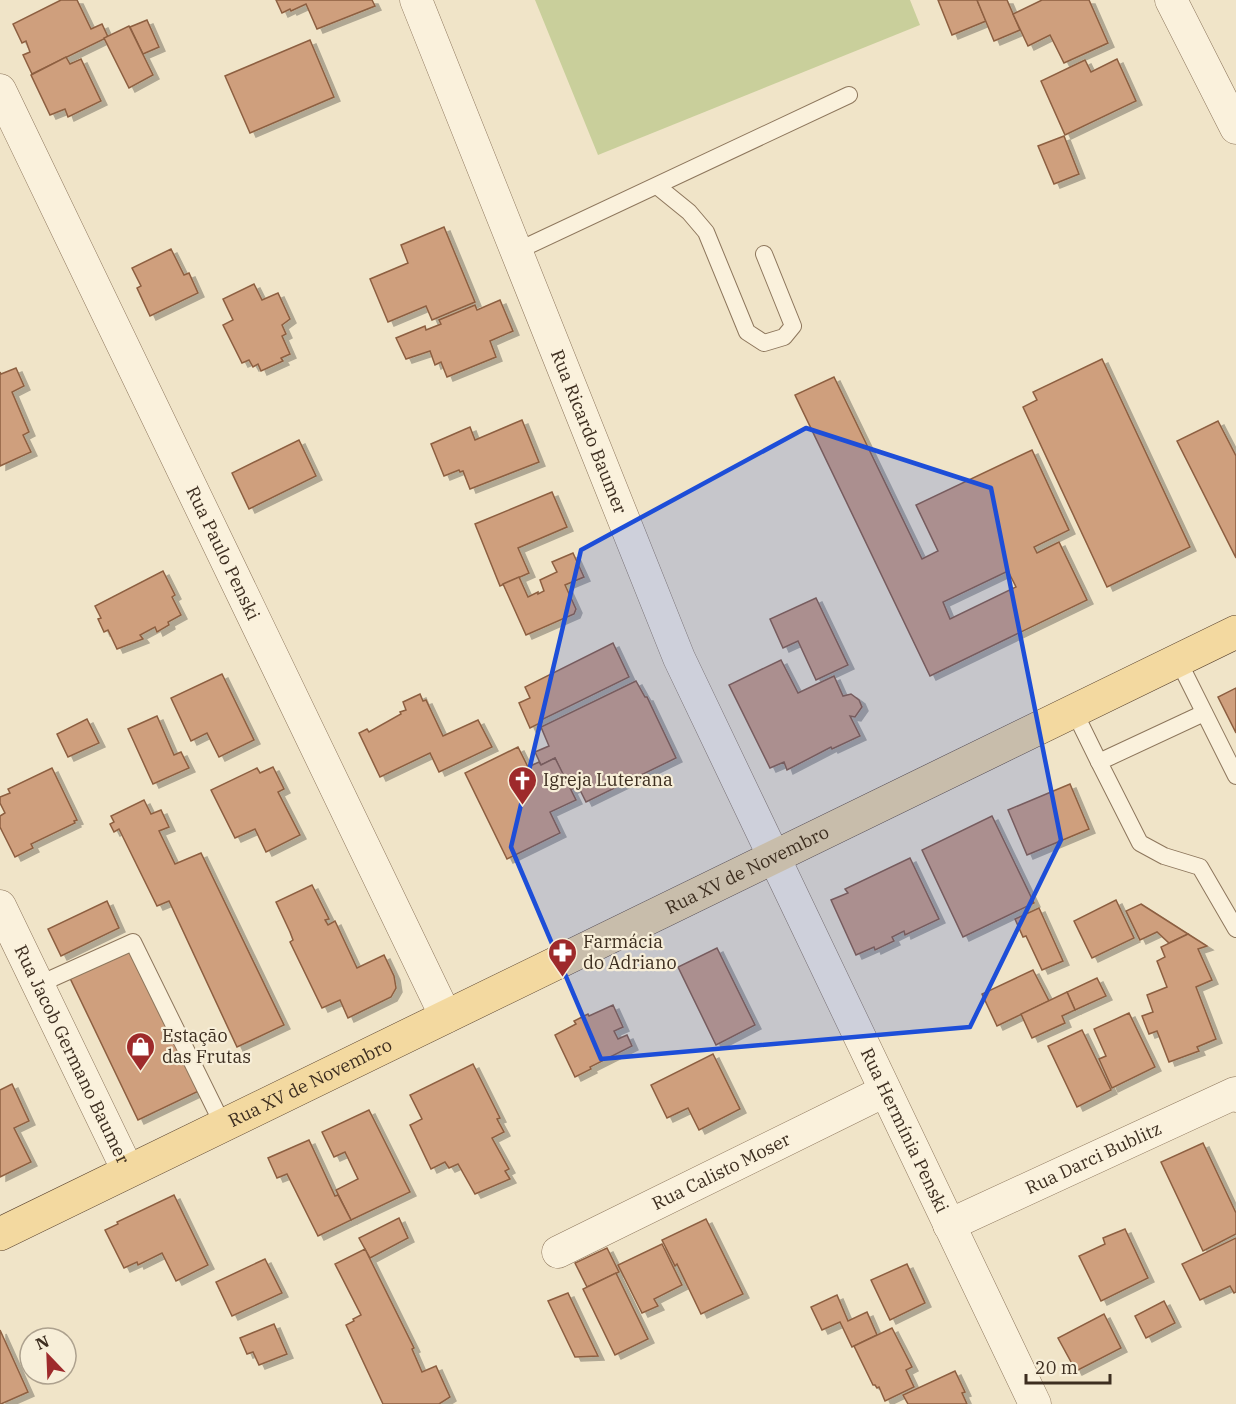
<svg xmlns="http://www.w3.org/2000/svg" width="1236" height="1404" font-family="'IBM Plex Serif',serif">
<style>
.green{fill:#c9cf9b}
.building{fill:#cf9f7d;stroke:#8d5f41;stroke-width:1.5;fill-rule:evenodd;filter:url(#shadow)}
.lines{fill:none;stroke-linecap:round;stroke-linejoin:round}
.service-casing{stroke:#8d765c;stroke-width:18}
.minor-casing{stroke:#8d765c;stroke-width:33}
.primary-casing{stroke:#5b4430;stroke-width:34}
.service{stroke:#faf1dc;stroke-width:16}
.minor{stroke:#faf1dc;stroke-width:32}
.primary{stroke:#f3d9a0;stroke-width:33}
.marked{fill:#1d4ed8;fill-opacity:0.2;stroke:#1d4ed8;stroke-width:4.5;stroke-linejoin:round}
.labels{text-anchor:middle;stroke-width:4.5;stroke-linejoin:round;paint-order:stroke}
.street-label{font-size:18px;fill:#3d2e20;stroke:#f7eed8}
.poi-label{font-size:18px;fill:#3d2e20;stroke:#f7eed8;text-anchor:start}
</style>
<defs>
<filter id="shadow"><feDropShadow dx="6" dy="4" stdDeviation="0" flood-color="#0004"/></filter>
</defs>
<rect width="100%" height="100%" fill="#f0e4c8"/>
<polygon class="green" points="535,0 910,0 920,25 598,155"/>
<g class="building">
<polygon points="61,0 77,0 91,29 102,24 108,37 32,74 23,55 30,52 26,41 22,43 13,24"/>
<polygon points="276,0 372,0 375,6 317,29 306,4 291,11 290,9 282,13"/>
<polygon points="938,0 977,0 986,21 952,35"/>
<polygon points="977,0 1007,0 1020,30 994,41"/>
<polygon points="1042,0 1089,0 1108,43 1064,63 1050,35 1028,46 1013,14"/>
<polygon points="147,20 159,47 143,54 130,27"/>
<polygon points="129,26 153,75 129,88 104,38"/>
<polygon points="310,40 334,97 250,133 225,76"/>
<polygon points="66,57 70,64 81,59 101,101 68,117 65,109 50,115 31,75"/>
<polygon points="1117,59 1136,101 1065,135 1041,81 1085,60 1091,72"/>
<polygon points="1064,136 1079,174 1054,184 1038,146"/>
<polygon points="444,227 475,302 432,320 426,306 388,322 370,279 408,263 401,245"/>
<polygon points="171,249 184,275 189,273 198,293 150,316 137,288 141,286 132,268"/>
<polygon points="254,284 262,300 278,293 290,319 282,325 286,334 282,336 290,354 281,358 283,361 261,371 258,364 253,367 249,360 242,363 223,325 233,320 223,299"/>
<polygon points="500,300 513,331 490,341 496,357 447,377 441,362 435,365 430,351 406,359 396,338 425,326 426,330 441,324 439,320 475,305 477,310"/>
<polygon points="1102,359 1190,547 1107,587 1023,407 1037,400 1033,392"/>
<polygon points="16,368 24,386 12,392 29,432 23,435 31,452 0,466 0,372 1,374"/>
<path d="M834 377 922 559 938 551 916 505 1032 450 1069 530 1034 547 1037 553 1059 542 1087 600 930 676 795 395ZM1008 571 1016 587 950 619 943 602Z"/>
<polygon points="522,420 539,462 470,489 463,471 460,472 459,470 444,476 431,444 470,427 475,440"/>
<polygon points="1218,421 1236,456 1236,558 1177,441"/>
<polygon points="299,440 316,476 249,509 232,473"/>
<polygon points="552,492 567,527 518,548 529,573 500,586 475,524"/>
<polygon points="573,553 584,577 565,585 576,609 574,614 526,635 503,584 519,577 528,597 538,592 538,594 544,591 540,580 557,572 552,562"/>
<polygon points="163,571 175,595 172,597 181,615 168,622 169,625 157,632 155,627 140,635 143,639 117,649 108,630 104,632 98,619 101,618 95,606"/>
<polygon points="816,598 848,665 816,680 798,641 783,648 770,619"/>
<polygon points="613,643 629,677 541,720 542,722 530,728 519,703 530,698 525,687"/>
<polygon points="781,660 798,693 834,676 843,696 851,694 859,700 862,707 855,717 850,716 860,736 832,749 831,747 787,770 784,762 770,768 729,685"/>
<polygon points="222,674 254,740 219,757 207,733 191,741 171,698"/>
<polygon points="636,681 645,697 647,697 676,758 586,802 578,786 570,790 555,758 541,765 535,752 549,746 541,727"/>
<polygon points="1236,688 1236,733 1218,697"/>
<polygon points="420,694 423,701 426,700 443,736 478,720 492,747 439,772 430,753 380,777 359,733 367,729 369,732 401,714 400,712 406,710 403,702"/>
<polygon points="157,716 174,755 181,752 189,768 153,784 128,729"/>
<polygon points="87,719 99,743 68,757 57,734"/>
<polygon points="518,747 528,767 539,762 541,765 555,758 576,800 550,812 560,833 507,859 465,773"/>
<polygon points="273,767 284,789 278,792 300,835 266,852 255,829 235,838 211,790 257,768 260,773"/>
<polygon points="52,768 77,820 74,821 75,823 31,844 33,848 15,857 0,827 0,816 5,813 0,803 0,797 10,793 8,789"/>
<polygon points="1070,784 1089,829 1027,855 1008,810"/>
<polygon points="144,800 151,814 161,810 169,827 159,831 175,864 201,853 284,1025 237,1047 169,901 157,906 119,829 114,832 110,824 114,822 111,816"/>
<polygon points="992,816 1034,903 963,937 922,850"/>
<polygon points="910,858 939,919 905,935 904,931 892,937 894,941 875,950 874,947 856,955 831,900 848,893 845,889"/>
<polygon points="312,885 329,919 325,920 328,925 335,921 357,968 384,955 394,976 396,988 391,997 348,1018 340,1000 322,1008 290,942 293,940 290,932 276,902"/>
<polygon points="1116,900 1134,938 1092,958 1074,921"/>
<polygon points="107,901 119,928 61,956 48,929"/>
<polygon points="1141,904 1188,934 1169,943 1157,932 1140,940 1126,911"/>
<polygon points="1039,908 1063,961 1042,970 1026,936 1023,937 1015,919"/>
<polygon points="1188,934 1207,946 1198,949 1212,980 1196,987 1216,1039 1197,1047 1199,1051 1169,1062 1157,1031 1149,1034 1142,1016 1153,1012 1147,995 1167,987 1157,961 1165,957 1161,947"/>
<polygon points="132,943 203,1089 138,1120 68,974"/>
<polygon points="717,948 755,1025 716,1045 678,967"/>
<polygon points="1033,970 1049,1001 997,1026 982,994"/>
<polygon points="1097,978 1106,996 1075,1010 1067,992"/>
<polygon points="1067,992 1075,1010 1062,1016 1065,1023 1032,1038 1021,1014"/>
<polygon points="613,1005 623,1027 614,1031 618,1039 627,1035 632,1046 590,1067 591,1069 575,1077 555,1035 576,1024 574,1021 588,1014 589,1016"/>
<polygon points="1129,1013 1155,1067 1112,1088 1099,1059 1106,1056 1094,1029"/>
<polygon points="1082,1030 1111,1090 1077,1107 1048,1046"/>
<polygon points="713,1054 740,1109 699,1130 688,1108 667,1118 651,1085"/>
<polygon points="473,1064 500,1118 497,1119 504,1132 492,1138 509,1169 505,1171 510,1179 475,1194 458,1164 449,1168 445,1162 431,1169 410,1125 422,1119 410,1095"/>
<polygon points="12,1084 29,1121 14,1128 31,1162 0,1177 0,1090"/>
<polygon points="369,1110 410,1192 351,1220 336,1190 358,1179 345,1152 334,1157 322,1132"/>
<polygon points="309,1140 335,1196 338,1195 351,1220 318,1236 287,1174 277,1178 268,1158"/>
<polygon points="1203,1143 1236,1213 1236,1234 1203,1251 1161,1162"/>
<polygon points="174,1195 208,1265 176,1281 162,1253 138,1265 137,1262 124,1268 105,1230 118,1224 117,1222"/>
<polygon points="399,1218 408,1238 370,1258 359,1238"/>
<polygon points="706,1219 743,1294 701,1314 677,1264 675,1266 662,1240"/>
<polygon points="1125,1229 1148,1278 1101,1301 1079,1256 1105,1244 1103,1238"/>
<polygon points="1236,1238 1236,1292 1234,1293 1230,1286 1200,1300 1182,1264"/>
<polygon points="662,1244 682,1285 654,1299 658,1306 642,1313 618,1265"/>
<polygon points="607,1248 619,1272 587,1287 575,1263"/>
<polygon points="365,1249 414,1348 412,1349 422,1372 436,1366 450,1397 439,1404 383,1404 346,1325 354,1321 353,1319 361,1315 335,1264"/>
<polygon points="265,1259 282,1293 232,1316 216,1282"/>
<polygon points="907,1264 925,1303 890,1320 871,1280"/>
<polygon points="616,1273 648,1339 615,1355 583,1289"/>
<polygon points="568,1293 598,1356 575,1357 548,1301"/>
<polygon points="837,1295 848,1321 867,1312 877,1335 852,1347 840,1322 822,1330 811,1307"/>
<polygon points="1164,1301 1175,1323 1146,1338 1135,1316"/>
<polygon points="1104,1314 1121,1348 1076,1371 1058,1338"/>
<polygon points="274,1324 287,1354 259,1365 253,1352 247,1354 240,1338"/>
<polygon points="892,1328 912,1367 906,1370 914,1387 885,1401 879,1387 877,1388 875,1385 873,1385 854,1346"/>
<polygon points="0,1330 28,1392 1,1404 0,1404"/>
<polygon points="955,1371 965,1392 962,1393 967,1404 908,1404 903,1395"/>
</g>
<g class="lines">
<defs>
<g id="service">
<polyline points="657,186 689,212 706,232 747,332 764,343 784,337 793,326 764,254"/>
<polyline points="517,251 849,95"/>
<polyline points="1178,660 1236,776"/>
<polyline points="1074,711 1099,762"/>
<polyline points="1204,713 1099,762 1140,843 1164,856 1200,867 1236,929"/>
<polyline points="40,989 53,978 133,942 223,1125"/>
</g>
<g id="minor">
<path id="s1" d="M416 0 679 658 1035 1404"/>
<polyline points="1171,0 1236,128"/>
<path id="s2" d="M0 90 446 1017"/>
<path id="s3" d="M0 906 128 1171"/>
<path id="s4" d="M949 1225 1235 1093 1236 1096"/>
<path id="s5" d="M558 1252 885 1091"/>
</g>
<g id="primary">
<path id="s6" d="M0 1234 1236 632"/>
</g>
</defs>
<use href="#service" class="service-casing"/>
<use href="#minor" class="minor-casing"/>
<use href="#primary" class="primary-casing"/>
<use href="#service" class="service"/>
<use href="#minor" class="minor"/>
<use href="#primary" class="primary"/>
</g>
<path class="marked" d="M806 428 991 488 1061 840 970 1027 601 1059 511 847 581 550Z"/>
<defs>
<symbol id="church-pin" viewBox="-11 -11 22 30"><path d="M0 17L-7.5 6A9.5 9.5 0 1 1 7.5 6Z" fill="#9e2a2b" stroke="#f7eed8"/><path d="M-1.2-6h2.4v3.5h3.3v2.4h-3.3V6h-2.4V-.1h-3.3v-2.4h3.3Z" fill="#fff"/></symbol>
<symbol id="pharmacy-pin" viewBox="-11 -11 22 30"><path d="M0 17L-7.5 6A9.5 9.5 0 1 1 7.5 6Z" fill="#9e2a2b" stroke="#f7eed8"/><path d="M-2-6h4v4h4v4h-4v4h-4v-4h-4v-4h4Z" fill="#fff"/></symbol>
<symbol id="shop-pin" viewBox="-11 -11 22 30"><path d="M0 17L-7.5 6A9.5 9.5 0 1 1 7.5 6Z" fill="#9e2a2b" stroke="#f7eed8"/><path d="M-5-2.5h2.3a2.7 3.5 0 0 1 5.4 0H5L5.5 6h-11ZM-1.5-2.5h3a1.5 2.3 0 0 0-3 0Z" fill="#fff"/></symbol>
</defs>
<g fill-rule="evenodd">
<use href="#church-pin" x="506" y="764" width="33" height="45"/>
<use href="#pharmacy-pin" x="546" y="936" width="33" height="45"/>
<use href="#shop-pin" x="124" y="1030" width="33" height="45"/>
</g>
<g class="labels">
<g class="street-label">
<text dy="6" stroke="none"><textPath href="#s1" startOffset="465">Rua Ricardo Baumer</textPath></text>
<text dy="6" stroke="none"><textPath href="#s2" startOffset="514">Rua Paulo Penski</textPath></text>
<text dy="6" stroke="none"><textPath href="#s6" startOffset="831">Rua XV de Novembro</textPath></text>
<text dy="6" stroke="none"><textPath href="#s3" startOffset="165">Rua Jacob Germano Baumer</textPath></text>
<text dy="6" stroke="none"><textPath href="#s6" startOffset="345">Rua XV de Novembro</textPath></text>
<text dy="6" stroke="none"><textPath href="#s1" startOffset="1232">Rua Hermínia Penski</textPath></text>
<text dy="6" stroke="none"><textPath href="#s4" startOffset="159">Rua Darci Bublitz</textPath></text>
<text dy="6" stroke="none"><textPath href="#s5" startOffset="182">Rua Calisto Moser</textPath></text>
</g>
<g class="poi-label">
<text x="543" y="786">Igreja Luterana</text>
<text x="583" y="948">Farmácia<tspan x="583" dy="21">do Adriano</tspan></text>
<text x="162" y="1042">Estação<tspan x="162" dy="21">das Frutas</tspan></text>
</g>
</g>
<g transform="translate(48 1356) rotate(337)"><circle r="28" fill="#f7eed8" stroke="#ada18e" stroke-width="1.5"/>
<path d="M0-4.5L10 22L0 15L-10 22Z" fill="#9e2a2b"/>
<text y="-9" font-size="16" font-weight="bold" text-anchor="middle" fill="#3d2e20">N</text>
</g>
<path d="M1026 1374v9h84v-9" fill="none" stroke="#3d2e20" stroke-width="3"/>
<text x="1035" y="1374" font-size="18" fill="#3d2e20" stroke="#f7eed8" stroke-width="4.5" paint-order="stroke">20 m</text>
</svg>
